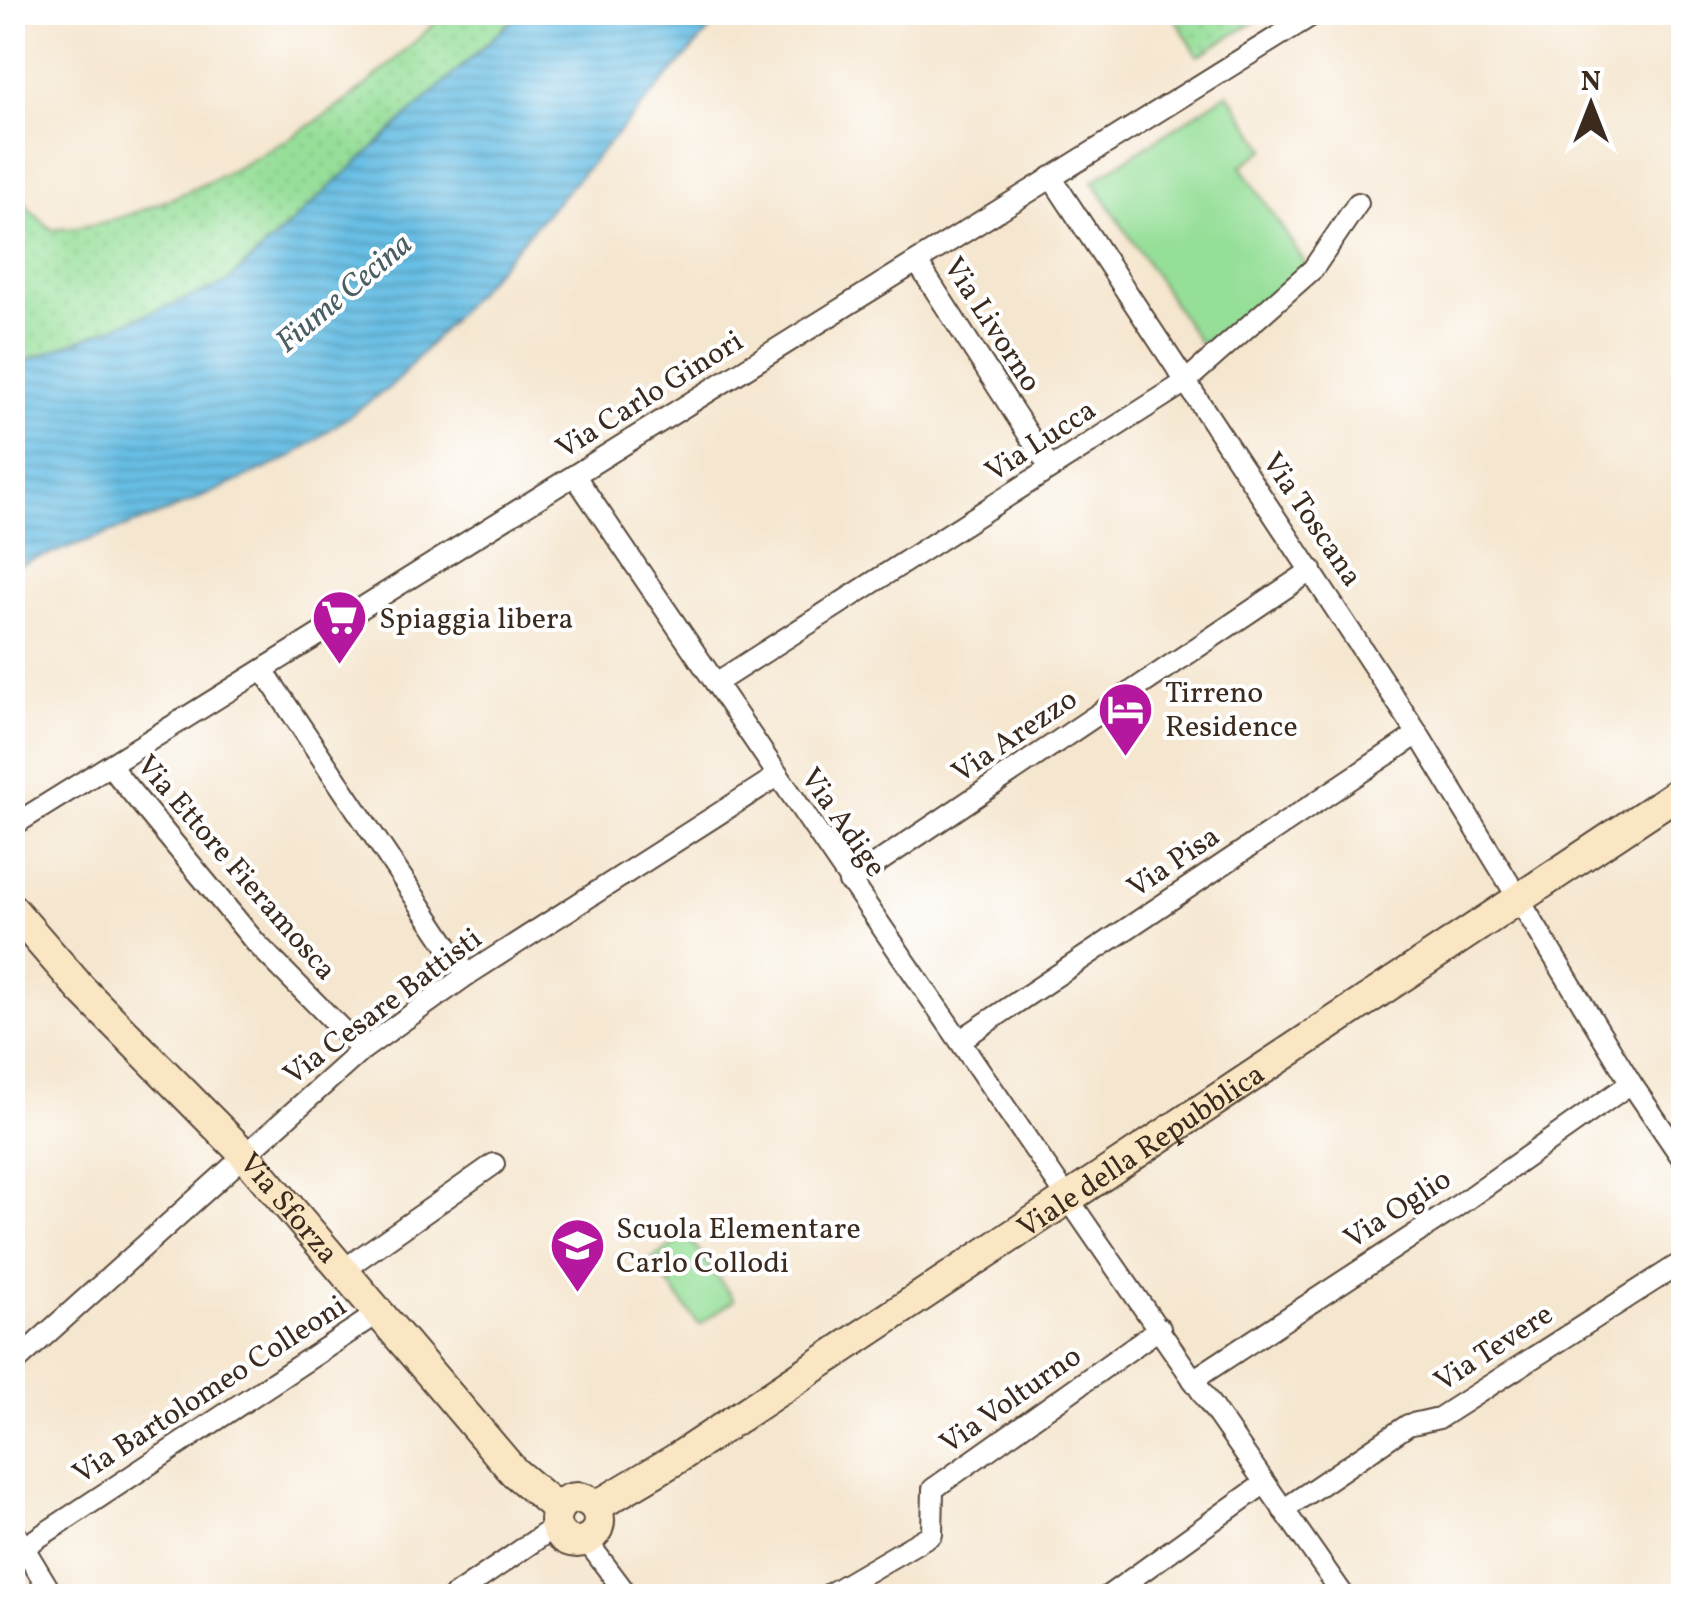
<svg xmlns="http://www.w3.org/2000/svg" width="1696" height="1609" font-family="Vollkorn,serif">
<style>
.grass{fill:url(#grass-dots);stroke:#68845c;stroke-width:2.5}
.park{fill:#96df99;stroke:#68845c;stroke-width:2.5}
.water{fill:url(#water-rules);stroke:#517481;stroke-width:2.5}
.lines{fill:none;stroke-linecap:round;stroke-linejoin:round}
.street-casing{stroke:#574639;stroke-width:24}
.secondary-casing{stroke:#574639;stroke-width:34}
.street{stroke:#fff;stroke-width:20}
.secondary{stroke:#fbe6c4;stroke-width:30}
.labels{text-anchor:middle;stroke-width:8;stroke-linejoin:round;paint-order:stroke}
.street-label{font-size:30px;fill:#3b2a1e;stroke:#fff}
.poi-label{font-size:30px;fill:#3b2a1e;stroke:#fff;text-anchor:start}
.water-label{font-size:32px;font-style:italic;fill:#4a5e63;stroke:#fff}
</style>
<defs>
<pattern id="grass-dots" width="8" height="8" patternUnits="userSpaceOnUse" patternTransform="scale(2.5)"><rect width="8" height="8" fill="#96df99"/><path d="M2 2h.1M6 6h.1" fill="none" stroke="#82c083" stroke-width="1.8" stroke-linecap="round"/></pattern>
<pattern id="water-rules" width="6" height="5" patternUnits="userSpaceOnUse" patternTransform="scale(2.5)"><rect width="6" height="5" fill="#67bee4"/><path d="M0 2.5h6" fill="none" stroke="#569bb8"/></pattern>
</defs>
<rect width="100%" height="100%" fill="#fff"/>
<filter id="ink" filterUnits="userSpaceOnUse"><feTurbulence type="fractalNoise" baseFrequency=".01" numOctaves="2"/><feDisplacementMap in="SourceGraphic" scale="20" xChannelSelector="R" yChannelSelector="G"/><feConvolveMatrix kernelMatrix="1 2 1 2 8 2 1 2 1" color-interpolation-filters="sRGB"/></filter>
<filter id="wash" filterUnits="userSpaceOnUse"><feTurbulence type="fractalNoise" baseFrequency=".0048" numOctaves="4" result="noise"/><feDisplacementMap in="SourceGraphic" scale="40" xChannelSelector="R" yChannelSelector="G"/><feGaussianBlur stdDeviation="2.25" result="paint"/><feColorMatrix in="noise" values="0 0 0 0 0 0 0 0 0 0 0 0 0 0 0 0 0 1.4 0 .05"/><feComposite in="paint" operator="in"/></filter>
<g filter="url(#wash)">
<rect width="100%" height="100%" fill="#f5e6cf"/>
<g class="grass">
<path d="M446 13H521L225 284 13 366V181L29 209 51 229C130 233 292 144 355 94 387 69 416 40 446 13Z"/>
<polygon points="1172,13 1269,13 1198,56"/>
</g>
<g class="park">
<polygon points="1228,93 1266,149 1241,166 1311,272 1200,344 1093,181"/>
<polygon points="687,1235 734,1300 699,1325 651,1260"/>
</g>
<polygon class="water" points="521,12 725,13 394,384 290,458 168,512 13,567 13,366 225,284"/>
</g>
<g filter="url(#ink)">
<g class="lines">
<defs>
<g id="street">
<polyline points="1051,177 1418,734 1631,1083 1684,1161"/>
<polyline points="917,262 1050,468"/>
<path d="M575 476C829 851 1084 1225 1344 1596"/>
<polyline points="263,670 467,975"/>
<polyline points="716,683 1184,383 1313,269 1358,203"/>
<polyline points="110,766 255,942 362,1050"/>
<polyline points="12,826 1317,12"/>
<polyline points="849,882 1312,570"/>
<polyline points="962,1039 1418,734"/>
<polyline points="343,1270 494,1164"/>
<polyline points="12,1365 362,1050 467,975 776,777"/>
<polyline points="1193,1380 1443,1216 1631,1083"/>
<polyline points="1283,1510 1408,1425 1439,1418 1684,1261"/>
<polyline points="12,1528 53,1596"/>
<polyline points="586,1540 628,1596"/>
<polyline points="24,1547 377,1314"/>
<polyline points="454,1596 556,1526"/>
<polyline points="826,1596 932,1534 933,1489 1160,1328"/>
<polyline points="1108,1596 1265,1483"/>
</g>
<g id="secondary">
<path id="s1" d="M12 909 82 990 243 1153 514 1472 558 1509"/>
<circle cx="577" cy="1520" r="22"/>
<path id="s2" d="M595 1507 676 1459 1684 789"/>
</g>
</defs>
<use href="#street" class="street-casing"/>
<use href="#secondary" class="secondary-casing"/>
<use href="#street" class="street"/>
<use href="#secondary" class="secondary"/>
</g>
</g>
<defs>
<symbol id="supermarket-pin" viewBox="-11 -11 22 30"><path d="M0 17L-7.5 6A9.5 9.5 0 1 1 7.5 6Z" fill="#b5179e" stroke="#fff"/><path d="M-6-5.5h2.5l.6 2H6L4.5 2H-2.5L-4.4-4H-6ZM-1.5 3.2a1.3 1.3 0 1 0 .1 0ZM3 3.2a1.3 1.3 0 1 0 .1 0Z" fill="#fff"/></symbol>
<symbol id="hotel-pin" viewBox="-11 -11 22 30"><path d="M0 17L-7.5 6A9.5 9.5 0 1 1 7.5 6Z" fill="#b5179e" stroke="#fff"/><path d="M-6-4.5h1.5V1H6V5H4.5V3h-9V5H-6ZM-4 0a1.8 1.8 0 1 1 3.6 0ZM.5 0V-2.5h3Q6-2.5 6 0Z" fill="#fff"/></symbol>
<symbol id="school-pin" viewBox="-11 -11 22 30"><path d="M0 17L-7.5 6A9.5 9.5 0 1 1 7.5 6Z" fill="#b5179e" stroke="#fff"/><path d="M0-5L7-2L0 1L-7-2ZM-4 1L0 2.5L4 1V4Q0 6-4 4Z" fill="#fff"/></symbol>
</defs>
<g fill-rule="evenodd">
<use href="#supermarket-pin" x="308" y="586" width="63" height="86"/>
<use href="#hotel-pin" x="1094" y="678" width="63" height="86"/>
<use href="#school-pin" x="546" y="1214" width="63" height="86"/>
</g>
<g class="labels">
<g class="street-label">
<text transform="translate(993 324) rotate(57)" y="10">Via Livorno</text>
<text transform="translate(649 394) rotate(-32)" y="10">Via Carlo Ginori</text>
<text transform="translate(1040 440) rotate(-33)" y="10">Via Lucca</text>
<text transform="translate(1313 519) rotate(56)" y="10">Via Toscana</text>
<text transform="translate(1014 735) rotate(-34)" y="10">Via Arezzo</text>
<text transform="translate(844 822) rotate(55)" y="10">Via Adige</text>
<text transform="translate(1173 861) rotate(-34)" y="10">Via Pisa</text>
<text transform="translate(237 867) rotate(49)" y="10">Via Ettore Fieramosca</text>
<text transform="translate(382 1006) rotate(-37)" y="10">Via Cesare Battisti</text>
<text dy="10" stroke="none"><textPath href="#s2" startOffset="652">Viale della Repubblica</textPath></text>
<text dy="10" stroke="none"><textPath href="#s1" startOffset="408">Via Sforza</textPath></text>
<text transform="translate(1397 1208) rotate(-33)" y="10">Via Oglio</text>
<text transform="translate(1493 1347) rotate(-33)" y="10">Via Tevere</text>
<text transform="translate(209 1389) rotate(-33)" y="10">Via Bartolomeo Colleoni</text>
<text transform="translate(1010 1399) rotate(-35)" y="10">Via Volturno</text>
</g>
<g class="poi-label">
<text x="379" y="628">Spiaggia libera</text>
<text x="1165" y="702">Tirreno<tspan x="1165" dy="34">Residence</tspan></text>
<text x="616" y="1238">Scuola Elementare<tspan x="616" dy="34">Carlo Collodi</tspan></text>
</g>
<g class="water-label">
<text transform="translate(343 292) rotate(-40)" y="11">Fiume Cecina</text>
</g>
</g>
<rect width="1696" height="1609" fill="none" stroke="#fff" stroke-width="50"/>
<g transform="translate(1591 105)" stroke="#ffffff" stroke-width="8" paint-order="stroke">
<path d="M0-8L18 38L0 25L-18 38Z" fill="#3b2a1e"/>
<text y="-15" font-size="28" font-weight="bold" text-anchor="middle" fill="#3b2a1e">N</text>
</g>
</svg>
